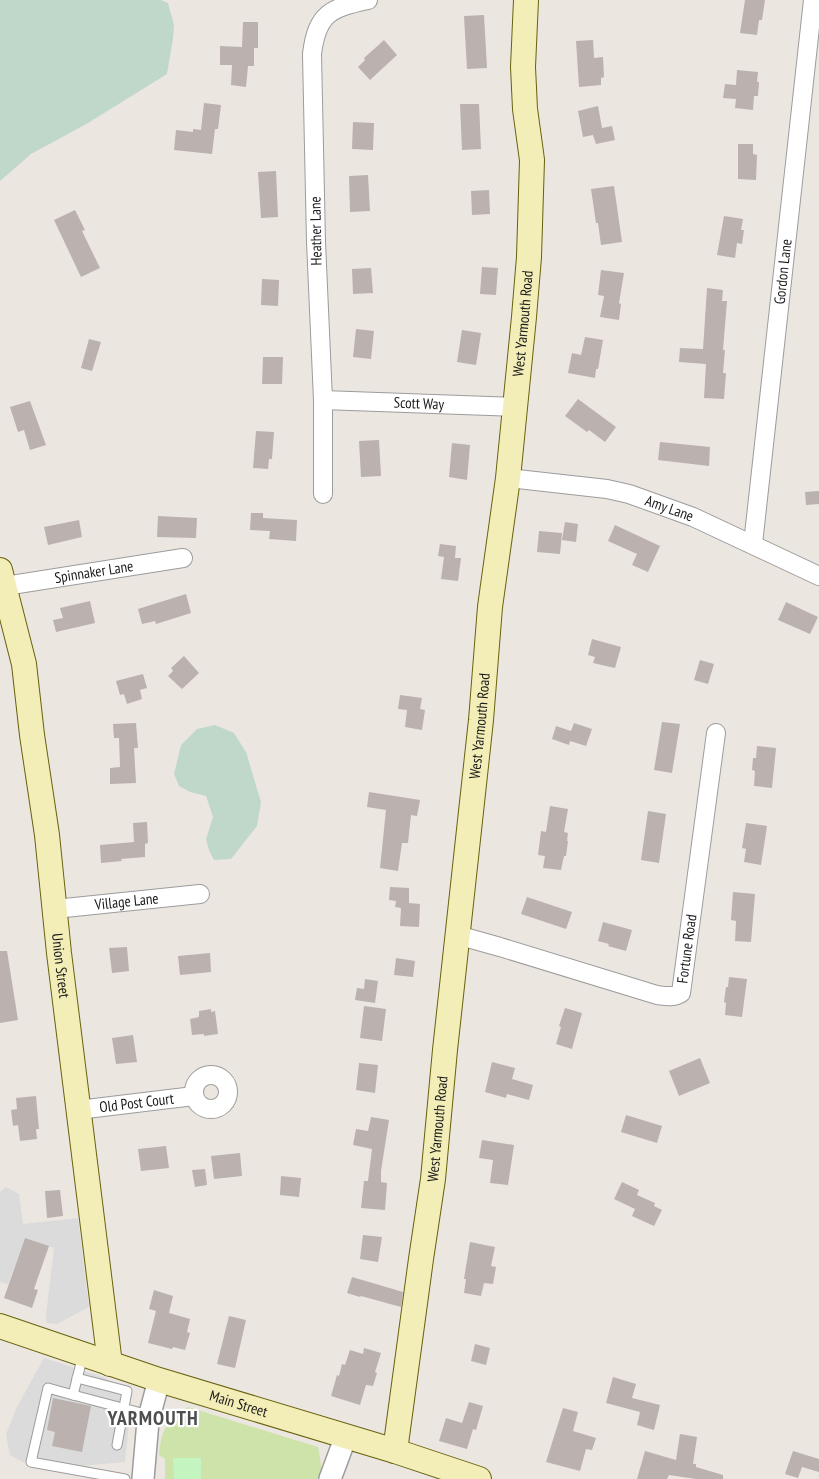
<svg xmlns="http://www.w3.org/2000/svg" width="819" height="1479" font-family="'PT Sans Narrow',sans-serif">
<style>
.grass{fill:#cee3aa}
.wetland{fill:#bfd8c9}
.park{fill:#c4f4c0}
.parking{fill:#dbdbdb}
.building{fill:#bbb1ae}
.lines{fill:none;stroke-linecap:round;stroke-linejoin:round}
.service-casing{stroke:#9c9c9c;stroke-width:11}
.minor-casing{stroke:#9c9c9c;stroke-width:20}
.tertiary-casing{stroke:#9c9c9c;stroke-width:24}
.secondary-casing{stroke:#66620d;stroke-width:26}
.service{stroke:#fff;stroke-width:9}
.minor{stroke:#fff;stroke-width:18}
.tertiary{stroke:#fff;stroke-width:21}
.secondary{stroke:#f3edb7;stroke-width:24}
.labels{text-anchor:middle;stroke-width:4.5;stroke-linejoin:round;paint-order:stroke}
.street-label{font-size:15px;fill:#1b1b1b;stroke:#fff}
.district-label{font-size:20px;font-weight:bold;letter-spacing:1px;fill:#4e4e4e;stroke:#fff}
</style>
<rect width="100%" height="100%" fill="#ece6e1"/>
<path class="grass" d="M188 1407 318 1447 322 1470 320 1479H165V1459L159 1455C161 1432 166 1419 188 1407Z"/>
<g class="wetland">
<polygon points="0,0 161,0 168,3 174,25 173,39 167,74 88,123 31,154 0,181"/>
<polygon points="215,725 234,733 246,752 261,802 257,826 231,859 214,860 209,850 206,839 213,817 206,796 190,792 179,786 174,774 181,745 197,729"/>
</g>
<polygon class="park" points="173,1458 201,1458 201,1479 174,1479"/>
<g class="parking">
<polygon points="6,1187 19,1194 23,1224 78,1218 89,1307 57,1324 47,1323 46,1315 54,1248 25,1238 8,1284 0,1282 0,1192"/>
<polygon points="44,1358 106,1378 121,1398 129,1423 125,1462 80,1466 23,1462 10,1455 6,1434 17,1407"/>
</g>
<g class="building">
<polygon points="745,0 765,0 762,20 759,20 757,35 740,33"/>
<polygon points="484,15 487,68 467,69 464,16"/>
<polygon points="243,22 258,22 258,48 254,48 254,66 248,66 246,87 231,85 232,65 220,65 220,46 242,47"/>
<polygon points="384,40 397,55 370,80 358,67 365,60 364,58"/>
<polygon points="593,40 594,58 603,57 604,77 601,78 601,85 579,87 576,41"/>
<polygon points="737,70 758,72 757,82 759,82 758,96 754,96 753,110 735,108 736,99 723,98 725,84 736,85"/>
<polygon points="204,103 221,105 218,129 215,129 212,154 174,150 176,130 193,132 193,129 201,130"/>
<polygon points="460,104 479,104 481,149 462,150"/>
<polygon points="598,106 602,128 612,126 615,140 596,144 593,135 583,137 578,111"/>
<polygon points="353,122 374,123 373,150 352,149"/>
<polygon points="738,144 753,144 753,154 757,155 756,180 738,179"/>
<polygon points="276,171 278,217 261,218 258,172"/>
<polygon points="368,175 370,211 350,212 349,176"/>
<polygon points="614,186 622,242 601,245 598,223 596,223 591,189"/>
<polygon points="489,190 490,214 472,215 471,191"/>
<polygon points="75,210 85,230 82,231 100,268 81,277 54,220"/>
<polygon points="724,216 743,219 741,230 744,230 742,244 737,243 735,258 717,255"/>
<polygon points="482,267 498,268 496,295 480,294"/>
<polygon points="371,268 373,293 353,294 352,269"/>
<polygon points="601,270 624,273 619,303 621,304 619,320 600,317 604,296 598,295"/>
<polygon points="262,279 279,280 278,306 261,305"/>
<polygon points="707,288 723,290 722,301 727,301 723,350 725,350 723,373 726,373 724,399 704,398 706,364 679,362 680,348 703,349"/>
<polygon points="356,329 374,331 371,359 353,357"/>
<polygon points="462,330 481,333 476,365 457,362"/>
<polygon points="585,337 603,340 598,369 596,369 595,378 568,373 572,353 581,355"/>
<polygon points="89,339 101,342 92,371 81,368"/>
<polygon points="263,357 283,357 282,384 262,384"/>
<polygon points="578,399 616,427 605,442 589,430 587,432 565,416"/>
<polygon points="30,401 46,445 30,450 24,430 18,432 10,407"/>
<polygon points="256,431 274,432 272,459 269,459 268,469 253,468"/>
<polygon points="379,440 381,476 361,477 359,441"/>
<polygon points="660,442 710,447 709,466 658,460"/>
<polygon points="452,443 470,445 467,480 449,477"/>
<polygon points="819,491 819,504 806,505 805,492"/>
<polygon points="251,513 263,513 263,518 297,520 296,541 269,539 270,531 250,530"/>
<polygon points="158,516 197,518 196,538 157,537"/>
<polygon points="79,520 82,537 48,545 44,527"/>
<polygon points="565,522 578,524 576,542 562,540"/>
<polygon points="615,525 660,546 648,572 632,565 637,554 608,541"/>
<polygon points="539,531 562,533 560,554 537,552"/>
<polygon points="440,544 456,546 455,558 461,558 458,581 441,579 444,557 438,556"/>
<polygon points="186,594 191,613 156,624 155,621 142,624 138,609"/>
<polygon points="90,601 95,623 56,632 53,620 63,618 60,608"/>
<polygon points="786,602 818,617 810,634 778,620"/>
<polygon points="592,639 621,647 615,668 593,663 595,657 588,655"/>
<polygon points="184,656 199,673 182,689 168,676 173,671 171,668"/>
<polygon points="700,660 714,664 708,684 694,680"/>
<polygon points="143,674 147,688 140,690 142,699 127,704 124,694 120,695 116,681"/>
<polygon points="400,695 422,698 420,709 425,710 422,730 405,727 407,710 398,709"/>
<polygon points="662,722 680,724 672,773 654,770"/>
<polygon points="136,723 138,748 134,748 136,783 110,784 110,768 120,767 119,738 114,738 113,724"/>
<polygon points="574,723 592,729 586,746 570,741 569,745 552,739 556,726 571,731"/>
<polygon points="757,746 776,748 772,788 754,786 755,771 752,770 753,758 756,758"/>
<polygon points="369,792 420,800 417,816 411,815 408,843 402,843 398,871 380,868 386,810 367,807"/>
<polygon points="550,806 568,809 564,832 568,833 567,841 568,841 566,856 564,856 561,870 543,868 545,856 538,855 541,831 546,832"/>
<polygon points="648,811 666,814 659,863 641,860"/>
<polygon points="147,822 148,843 145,844 145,857 121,859 122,861 101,863 100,845 134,842 133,823"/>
<polygon points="746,823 767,826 761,865 744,862 746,849 742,848"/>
<polygon points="390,887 409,888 409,903 420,904 419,927 400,926 401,908 395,907 396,901 389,900"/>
<polygon points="733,892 755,894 751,942 735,941 736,921 731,920"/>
<polygon points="527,897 572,912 566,929 521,914"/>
<polygon points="603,922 632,930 626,951 608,946 609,944 598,941"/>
<polygon points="127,947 129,971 112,973 109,948"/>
<polygon points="0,951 7,951 18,1020 0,1023"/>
<polygon points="210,953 211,972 180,975 178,956"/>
<polygon points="396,958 415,961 413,977 394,975"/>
<polygon points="729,977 747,979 742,1017 725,1015 726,1003 724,1002 726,987 728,987"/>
<polygon points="365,979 378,981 375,1003 355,1000 357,988 364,989"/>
<polygon points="364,1006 386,1009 382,1041 360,1038"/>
<polygon points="565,1008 582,1013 572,1049 556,1044 561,1027 559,1026"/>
<polygon points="211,1009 211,1012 215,1011 218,1034 204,1036 204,1034 192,1035 190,1019 199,1017 199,1011"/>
<polygon points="133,1035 137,1062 116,1064 112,1038"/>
<polygon points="700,1058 710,1083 679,1096 669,1071"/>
<polygon points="492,1062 515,1068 512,1079 533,1085 529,1100 507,1094 506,1098 485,1092"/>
<polygon points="359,1063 378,1065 375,1093 356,1090"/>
<polygon points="36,1096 39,1129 36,1129 37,1139 20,1141 18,1125 13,1126 11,1110 17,1109 16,1098"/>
<polygon points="626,1115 662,1126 657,1143 621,1132"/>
<polygon points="371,1117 389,1120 381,1171 381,1182 387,1183 385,1210 361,1208 364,1181 368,1181 372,1149 353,1145 356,1129 368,1131"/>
<polygon points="482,1140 514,1145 508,1185 490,1183 493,1160 479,1158"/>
<polygon points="166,1146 169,1168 141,1171 138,1149"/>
<polygon points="240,1153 242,1176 214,1179 211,1156"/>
<polygon points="205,1169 207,1185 195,1187 192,1170"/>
<polygon points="281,1176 301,1178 299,1197 280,1195"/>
<polygon points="622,1182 639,1190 637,1195 655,1203 654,1206 662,1210 654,1226 632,1216 635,1209 614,1199"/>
<polygon points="60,1190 63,1216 47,1218 45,1191"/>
<polygon points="363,1235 382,1237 378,1262 360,1259"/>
<polygon points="25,1238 49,1246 34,1289 38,1290 32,1308 4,1298"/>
<polygon points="470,1242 495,1247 491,1266 496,1267 493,1284 484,1283 481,1296 464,1293 466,1279 464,1279"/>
<polygon points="352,1277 403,1292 401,1307 361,1296 360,1297 347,1293"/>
<polygon points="154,1290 173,1296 169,1313 190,1319 187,1332 190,1333 185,1350 173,1347 172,1349 148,1343 156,1311 149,1309"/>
<polygon points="229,1316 246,1320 235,1368 217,1364"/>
<polygon points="475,1344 490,1348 486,1365 471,1361"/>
<polygon points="364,1348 381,1353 375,1372 377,1373 373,1386 366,1385 360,1405 331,1396 337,1375 339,1376 342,1364 345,1365 350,1350 363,1354"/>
<polygon points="613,1377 636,1384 632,1398 660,1405 654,1430 637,1425 640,1412 606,1403"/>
<polygon points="53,1398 91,1406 82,1452 52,1446 55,1432 47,1430"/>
<polygon points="469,1402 483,1406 476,1430 473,1429 467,1449 439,1441 446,1418 462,1423"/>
<polygon points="563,1408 578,1412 573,1431 596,1438 592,1450 586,1449 580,1471 546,1462"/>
<polygon points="680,1434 697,1437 693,1464 696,1464 696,1467 723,1475 723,1479 696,1479 669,1475 667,1479 637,1479 645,1451 676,1460"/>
<polygon points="793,1451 819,1459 819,1472 802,1467 798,1478 785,1474"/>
</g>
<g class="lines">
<defs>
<g id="service">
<polyline points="83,1355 73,1395 149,1415"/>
<polyline points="77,1378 127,1391 117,1445"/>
<polyline points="73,1395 48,1388 31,1462 125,1479"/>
</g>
<g id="minor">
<path id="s1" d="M323 400 515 407"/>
<path id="s2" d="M508 478 607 489 629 494 693 517 819 576"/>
<path d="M323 494V400L316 242 312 54C317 13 331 8 368 0"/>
<path id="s3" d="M753 544 813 0"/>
<path id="s4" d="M5 586 183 558"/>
<path id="s5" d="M55 909 200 894"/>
<path id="s6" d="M457 935 500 947 657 995C665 996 674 998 681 993L716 733"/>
<circle cx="211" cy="1092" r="17"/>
<path id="s7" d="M78 1110 194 1096"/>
</g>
<g id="tertiary">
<polyline points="143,1479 148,1421 159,1380"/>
<polyline points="330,1479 346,1436"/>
</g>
<g id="secondary">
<path id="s8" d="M0 570 24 664 32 735 47 835 59 953 110 1364"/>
<path id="s9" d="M0 1326 159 1380 395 1451 479 1479"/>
<path id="s10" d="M395 1451 421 1259 433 1179 445 1050 481 720 490 607 508 478 524 317 529 257 532 160 525 109 523 67 526 0"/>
</g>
</defs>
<use href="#service" class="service-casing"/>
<use href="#minor" class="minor-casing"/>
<use href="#tertiary" class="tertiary-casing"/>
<use href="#secondary" class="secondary-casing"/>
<use href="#service" class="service"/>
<use href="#minor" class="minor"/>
<use href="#tertiary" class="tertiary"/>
<use href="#secondary" class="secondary"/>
</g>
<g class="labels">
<g class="street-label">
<text transform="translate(316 231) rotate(-91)" y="5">Heather Lane</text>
<text dy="5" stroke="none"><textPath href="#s3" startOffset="274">Gordon Lane</textPath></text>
<text dy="5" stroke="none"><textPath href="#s10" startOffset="1135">West Yarmouth Road</textPath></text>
<text dy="5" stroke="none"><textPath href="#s1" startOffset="96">Scott Way</textPath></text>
<text dy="5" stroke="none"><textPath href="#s2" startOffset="165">Amy Lane</textPath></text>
<text dy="5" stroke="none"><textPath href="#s4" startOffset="90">Spinnaker Lane</textPath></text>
<text dy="5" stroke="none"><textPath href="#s10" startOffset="730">West Yarmouth Road</textPath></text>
<text dy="5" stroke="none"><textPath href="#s5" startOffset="72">Village Lane</textPath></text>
<text dy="5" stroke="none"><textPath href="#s6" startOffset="278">Fortune Road</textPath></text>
<text dy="5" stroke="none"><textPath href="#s8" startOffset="401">Union Street</textPath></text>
<text dy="5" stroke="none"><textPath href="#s7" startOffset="59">Old Post Court</textPath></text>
<text dy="5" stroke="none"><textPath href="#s10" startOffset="325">West Yarmouth Road</textPath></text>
<text dy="5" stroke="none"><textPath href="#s9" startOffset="251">Main Street</textPath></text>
</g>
<g class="district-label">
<text x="153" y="1425">YARMOUTH</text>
</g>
</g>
</svg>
